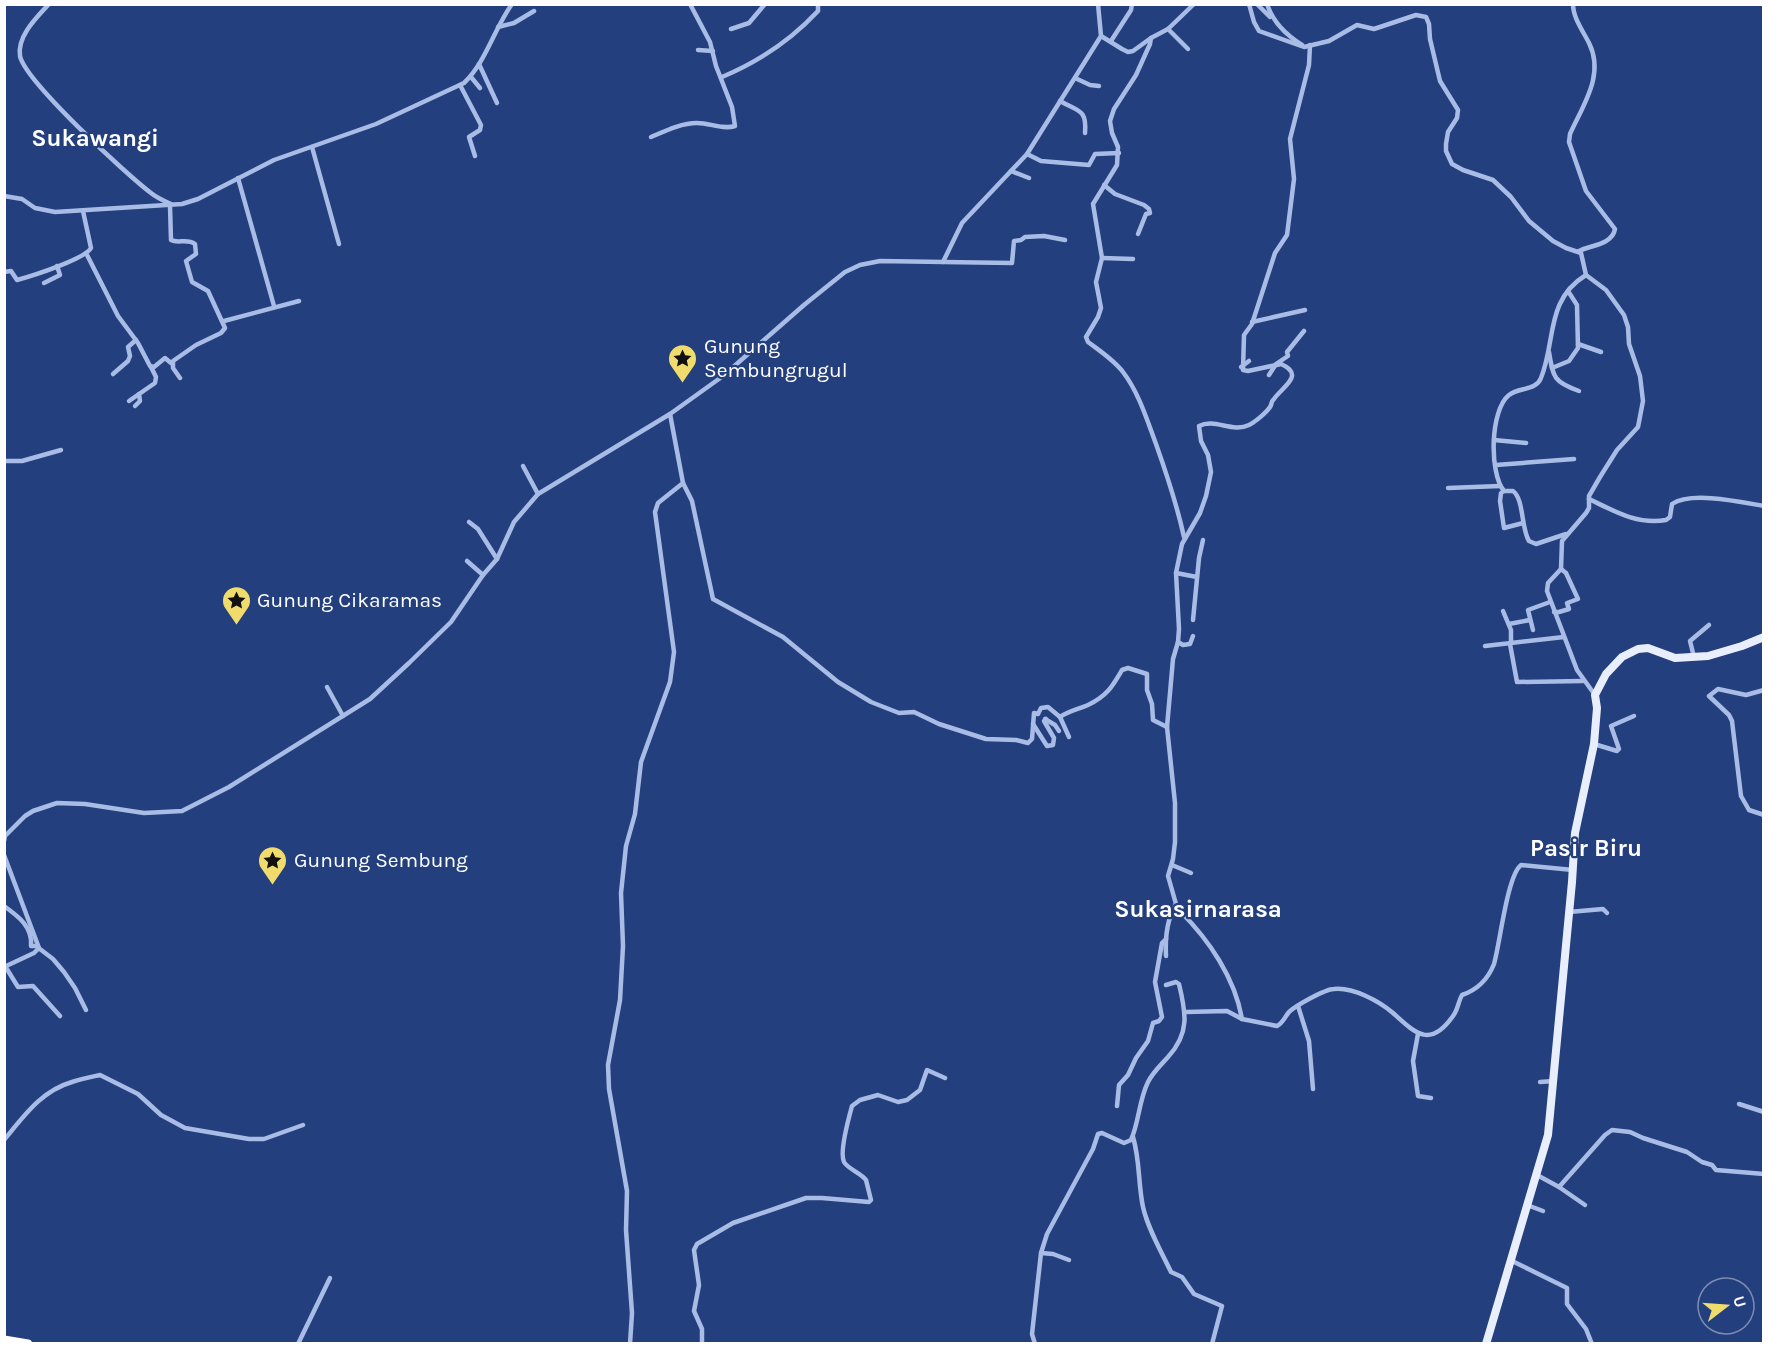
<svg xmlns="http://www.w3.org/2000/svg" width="1768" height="1348" font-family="Karla,sans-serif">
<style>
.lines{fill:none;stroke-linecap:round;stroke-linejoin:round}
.minor{stroke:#a8bce6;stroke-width:4.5}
.primary{stroke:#e9eefd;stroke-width:8}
.motorway{stroke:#fff;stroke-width:9}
.labels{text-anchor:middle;stroke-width:4.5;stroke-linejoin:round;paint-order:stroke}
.poi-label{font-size:21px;fill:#fff;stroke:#243f7d;text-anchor:start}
.quarter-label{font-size:24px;font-weight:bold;fill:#fff;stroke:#243f7d}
</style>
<rect width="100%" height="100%" fill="#243f7d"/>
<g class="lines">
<g class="minor">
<path d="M49 4C37 17 17 36 20 56 25 81 127 175 151 193 157 198 164 201 171 204"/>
<polyline points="1249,4 1254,22 1259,31 1304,47 1329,41 1357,25 1374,29 1416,15 1426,17 1429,24 1430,39 1440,81 1458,110 1457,118 1448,132 1446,144 1446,151 1452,164 1463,170 1493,180 1511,197 1529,221 1553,241 1566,248 1581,253 1586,275 1606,290 1624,315 1628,327 1629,344 1640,376 1643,401 1638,427 1617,450 1600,477 1589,496 1589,508 1586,513 1562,541 1561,569 1548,583 1547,591 1577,670 1595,695"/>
<polyline points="1257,4 1270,17"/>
<path d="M1267 4C1273 23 1286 35 1302 45"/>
<path d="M1573 4C1573 18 1583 31 1589 43 1605 75 1583 105 1570 134L1569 142 1586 191 1615 229C1612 245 1591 245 1579 251"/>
<polyline points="498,27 514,23 534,11"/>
<polyline points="731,29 749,23 765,4"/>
<polyline points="1168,29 1188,49"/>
<polyline points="1101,36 1122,49 1128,52 1133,51 1151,38 1168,29 1194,4"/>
<path d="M1151 38 1150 44 1136 75 1114 109 1110 121 1112 133 1118 147 1117 165 1093 204 1102 258 1096 282 1101 308 1098 317 1086 337 1088 342C1100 351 1114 360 1123 372 1139 393 1147 420 1156 444 1167 475 1177 505 1184 537"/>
<polyline points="1111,41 1131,10 1132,4"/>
<polyline points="698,50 713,51"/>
<polyline points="479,64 497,103"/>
<polyline points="471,77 480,88"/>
<path d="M722 77C758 62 791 40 818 11V4"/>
<polyline points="1075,78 1090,85 1099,86"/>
<polyline points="460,85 481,125 480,130 469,137 475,156"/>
<path d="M1060 101C1079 112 1087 109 1085 133"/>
<path d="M651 137C665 131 681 123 697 123 710 123 723 130 735 126L732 107 716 66 710 42 690 4"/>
<polyline points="312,147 339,244"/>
<polyline points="1027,154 1041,161 1089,165 1095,154 1119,153"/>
<polyline points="1011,171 1029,178"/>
<polyline points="238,178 274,306"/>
<polyline points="1104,185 1115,194 1144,205 1149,209 1150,213 1146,214 1138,234"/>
<path d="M4 196 22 199 35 208 55 212 182 204 198 199 274 160 376 124 464 83C486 62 494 29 512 4"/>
<path d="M170 206 171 240C178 244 187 238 195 244L196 254 186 261 192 282 208 291 225 328 221 333 196 345 173 361V368L180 378"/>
<polyline points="86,253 118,316 138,343 150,366 154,367 165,358 171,363"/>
<polyline points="1102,258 1133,259"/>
<polyline points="943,262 1012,263 1014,241 1021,240 1025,237 1044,236 1065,240"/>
<path d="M4 272 11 271 17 280C32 276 85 259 91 248L83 211"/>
<polyline points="44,283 60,275 57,266"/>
<polyline points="224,321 299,301"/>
<polyline points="1252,322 1305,310"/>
<polyline points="1578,344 1601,352"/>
<path d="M1549 352C1553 378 1554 382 1579 391"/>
<polyline points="1241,367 1249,361"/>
<polyline points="1552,368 1569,361 1578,348 1577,305 1568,291"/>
<polyline points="113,374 128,361 130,356 128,347 136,340"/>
<polyline points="1269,375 1276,364 1288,356 1287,352 1304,331"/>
<polyline points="129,401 155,383 156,377 151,367"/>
<polyline points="135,406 140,401 139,394"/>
<polyline points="1494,440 1526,443"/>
<polyline points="4,461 22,461 61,450"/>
<polyline points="1496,465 1574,459"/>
<polyline points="523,466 538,494"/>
<path d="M683 483 692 501 713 599 783 637 838 682 871 702 899 713 914 712 939 724 986 739 1016 740 1028 743 1032 739 1034 713 1038 714 1041 708 1048 707 1060 717C1069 711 1079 709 1088 705 1107 696 1112 687 1122 670L1128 668 1147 674V690L1152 704 1153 720 1167 727"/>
<polyline points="1448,488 1500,486"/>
<polyline points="1504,491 1501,493 1500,501 1504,528 1523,523"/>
<path d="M1589 499C1614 511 1637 525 1666 520L1670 517 1672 504C1691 491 1741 502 1764 506"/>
<polyline points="469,522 478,529 497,559"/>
<path d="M1566 534 1536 544 1529 541C1521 528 1524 499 1513 491H1504C1489 473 1490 410 1509 395 1519 387 1536 391 1541 378 1556 342 1545 300 1586 275"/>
<polyline points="467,561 483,575"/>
<polyline points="1176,573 1197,577"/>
<polyline points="1503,611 1511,630 1511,643"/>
<polyline points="1554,612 1559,612 1569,609 1567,603 1578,599 1566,573 1561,569"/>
<polyline points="1193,620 1199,558 1203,540"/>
<polyline points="1509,624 1530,620"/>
<polyline points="1533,630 1528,610 1550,602"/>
<polyline points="1178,642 1183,645 1190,644 1193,636"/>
<polyline points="1510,644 1517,682 1583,681"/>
<polyline points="1485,646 1564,637"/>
<polyline points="1694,657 1690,641 1709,625"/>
<polyline points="327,687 343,716"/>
<polyline points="1764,690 1746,695 1718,689 1709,696 1729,715 1732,721 1741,796 1749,810 1764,815"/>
<polyline points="1060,717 1069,737"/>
<polyline points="1045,719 1055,725 1059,731"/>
<polyline points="1033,724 1047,746 1053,745 1054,738 1044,721 1046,719"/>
<polyline points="1594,744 1617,751 1619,749 1611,726 1634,716"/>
<polyline points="4,841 5,836 25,816 33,811 57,803 85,804 144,813 182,811 229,787 370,699 409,663 451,622 483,575 497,559 514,522 538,494 670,414 723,376 804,305 845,272 860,265 880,261 943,262 962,223 1027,154 1101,36 1098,4"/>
<polyline points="4,855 39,948 34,953 4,967"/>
<polyline points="1172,865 1191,873"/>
<path d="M4 906C18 916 33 927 31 946H36L53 959 64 972 75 988 86 1010"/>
<polyline points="1569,912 1603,909 1607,913"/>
<path d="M1166 956C1165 938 1167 919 1176 904"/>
<polyline points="5,966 18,987 33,986 60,1016"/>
<polyline points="1298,1006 1309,1041 1313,1089"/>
<path d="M1186 1012 1227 1011 1242 1019 1277 1026C1283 1023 1284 1018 1289 1012 1295 1006 1325 989 1334 989 1353 987 1379 1001 1393 1013 1415 1033 1430 1049 1453 1016 1458 1010 1458 1002 1462 995 1477 990 1488 979 1494 964 1500 944 1507 876 1521 865L1573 870"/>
<path d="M1242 1019C1235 978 1209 940 1180 911L1176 904 1168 876 1173 859 1175 842V803L1167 727 1173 659 1178 642 1179 629 1176 573 1182 544 1200 513 1206 496 1211 472 1208 455 1201 441 1199 426C1215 418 1232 433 1249 425 1255 422 1266 413 1270 407 1273 402 1270 403 1274 399 1282 387 1306 375 1281 364L1248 371 1243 370 1244 335 1252 324 1275 253 1287 235 1294 179 1290 139 1309 65 1310 45"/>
<polyline points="1418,1034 1413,1061 1418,1096 1431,1098"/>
<polyline points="1540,1082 1554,1081"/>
<polyline points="1739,1104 1764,1112"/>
<polyline points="1117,1106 1119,1085 1128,1075 1136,1058 1148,1041 1153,1023 1159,1021 1162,1017 1155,982 1162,943 1166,939"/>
<path d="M1133 1137C1140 1160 1138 1183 1143 1207 1148 1229 1161 1251 1171 1272L1182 1277 1194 1294 1222 1306 1212 1344"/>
<path d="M4 1140C24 1116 41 1091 72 1082 81 1079 91 1077 100 1075L138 1094 161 1115 185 1128 249 1139H264L303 1125"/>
<polyline points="1537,1175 1559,1187 1605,1135 1612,1130 1630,1132 1643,1138 1687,1152 1702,1162 1712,1165 1716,1170 1764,1174"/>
<polyline points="1559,1187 1585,1205"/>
<polyline points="1527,1205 1543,1211"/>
<polyline points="1041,1253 1053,1254 1069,1260"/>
<polyline points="1510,1260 1567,1288 1567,1304 1586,1329 1592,1344"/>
<polyline points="298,1344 330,1278"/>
<polyline points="630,1344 632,1313 626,1230 627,1191 609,1089 608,1065 620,1000 623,946 621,893 626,846 635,814 641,762 670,682 674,652 655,512 658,503 683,483 670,414"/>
<path d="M702 1344V1329L694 1311 699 1285 694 1250 697 1244 733 1223 806 1198H822L869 1202 871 1200 866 1180C861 1173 848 1169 844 1162 839 1152 849 1117 852 1106L860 1100 878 1095 898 1102 907 1100 920 1090 927 1070 945 1078"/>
<path d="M1035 1344 1032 1334 1041 1253 1047 1234 1093 1149 1098 1134 1102 1133 1124 1143 1131 1140C1139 1122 1139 1100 1148 1082 1153 1072 1161 1065 1168 1057 1190 1033 1186 1013 1179 984L1176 982 1166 985"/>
</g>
<polyline class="primary" points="1486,1344 1548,1135 1572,882 1575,833 1594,744 1597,708 1595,695 1606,674 1622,657 1638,649 1648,648 1675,658 1708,656 1742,646 1764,637"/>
<polyline class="motorway" points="4,1340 28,1344"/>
</g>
<defs>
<symbol id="sight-pin" viewBox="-11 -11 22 30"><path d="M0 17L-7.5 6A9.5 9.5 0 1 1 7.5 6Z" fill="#f0dc6c" stroke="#243f7d"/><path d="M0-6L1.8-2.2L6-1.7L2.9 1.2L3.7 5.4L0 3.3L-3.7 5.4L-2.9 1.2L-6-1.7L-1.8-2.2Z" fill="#111"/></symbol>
</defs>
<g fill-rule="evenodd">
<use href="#sight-pin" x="666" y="342" width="33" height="45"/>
<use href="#sight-pin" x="220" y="584" width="33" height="45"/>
<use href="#sight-pin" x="256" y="844" width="33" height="45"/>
</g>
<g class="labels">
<g class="poi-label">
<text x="704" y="353">Gunung<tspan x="704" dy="24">Sembungrugul</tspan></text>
<text x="257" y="607">Gunung Cikaramas</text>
<text x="294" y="867">Gunung Sembung</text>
</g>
<g class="quarter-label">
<text x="95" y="146">Sukawangi</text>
<text x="1586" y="856">Pasir Biru</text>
<text x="1198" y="917">Sukasirnarasa</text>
</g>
</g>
<rect width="1768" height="1348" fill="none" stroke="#ffffff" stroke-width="12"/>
<g transform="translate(1726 1306) rotate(73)"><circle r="28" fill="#243f7d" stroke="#7c8cb1" stroke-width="1.5"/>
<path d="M0-4.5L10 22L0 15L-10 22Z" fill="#f0dc6c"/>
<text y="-9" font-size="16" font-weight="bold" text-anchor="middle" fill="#ffffff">U</text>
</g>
</svg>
